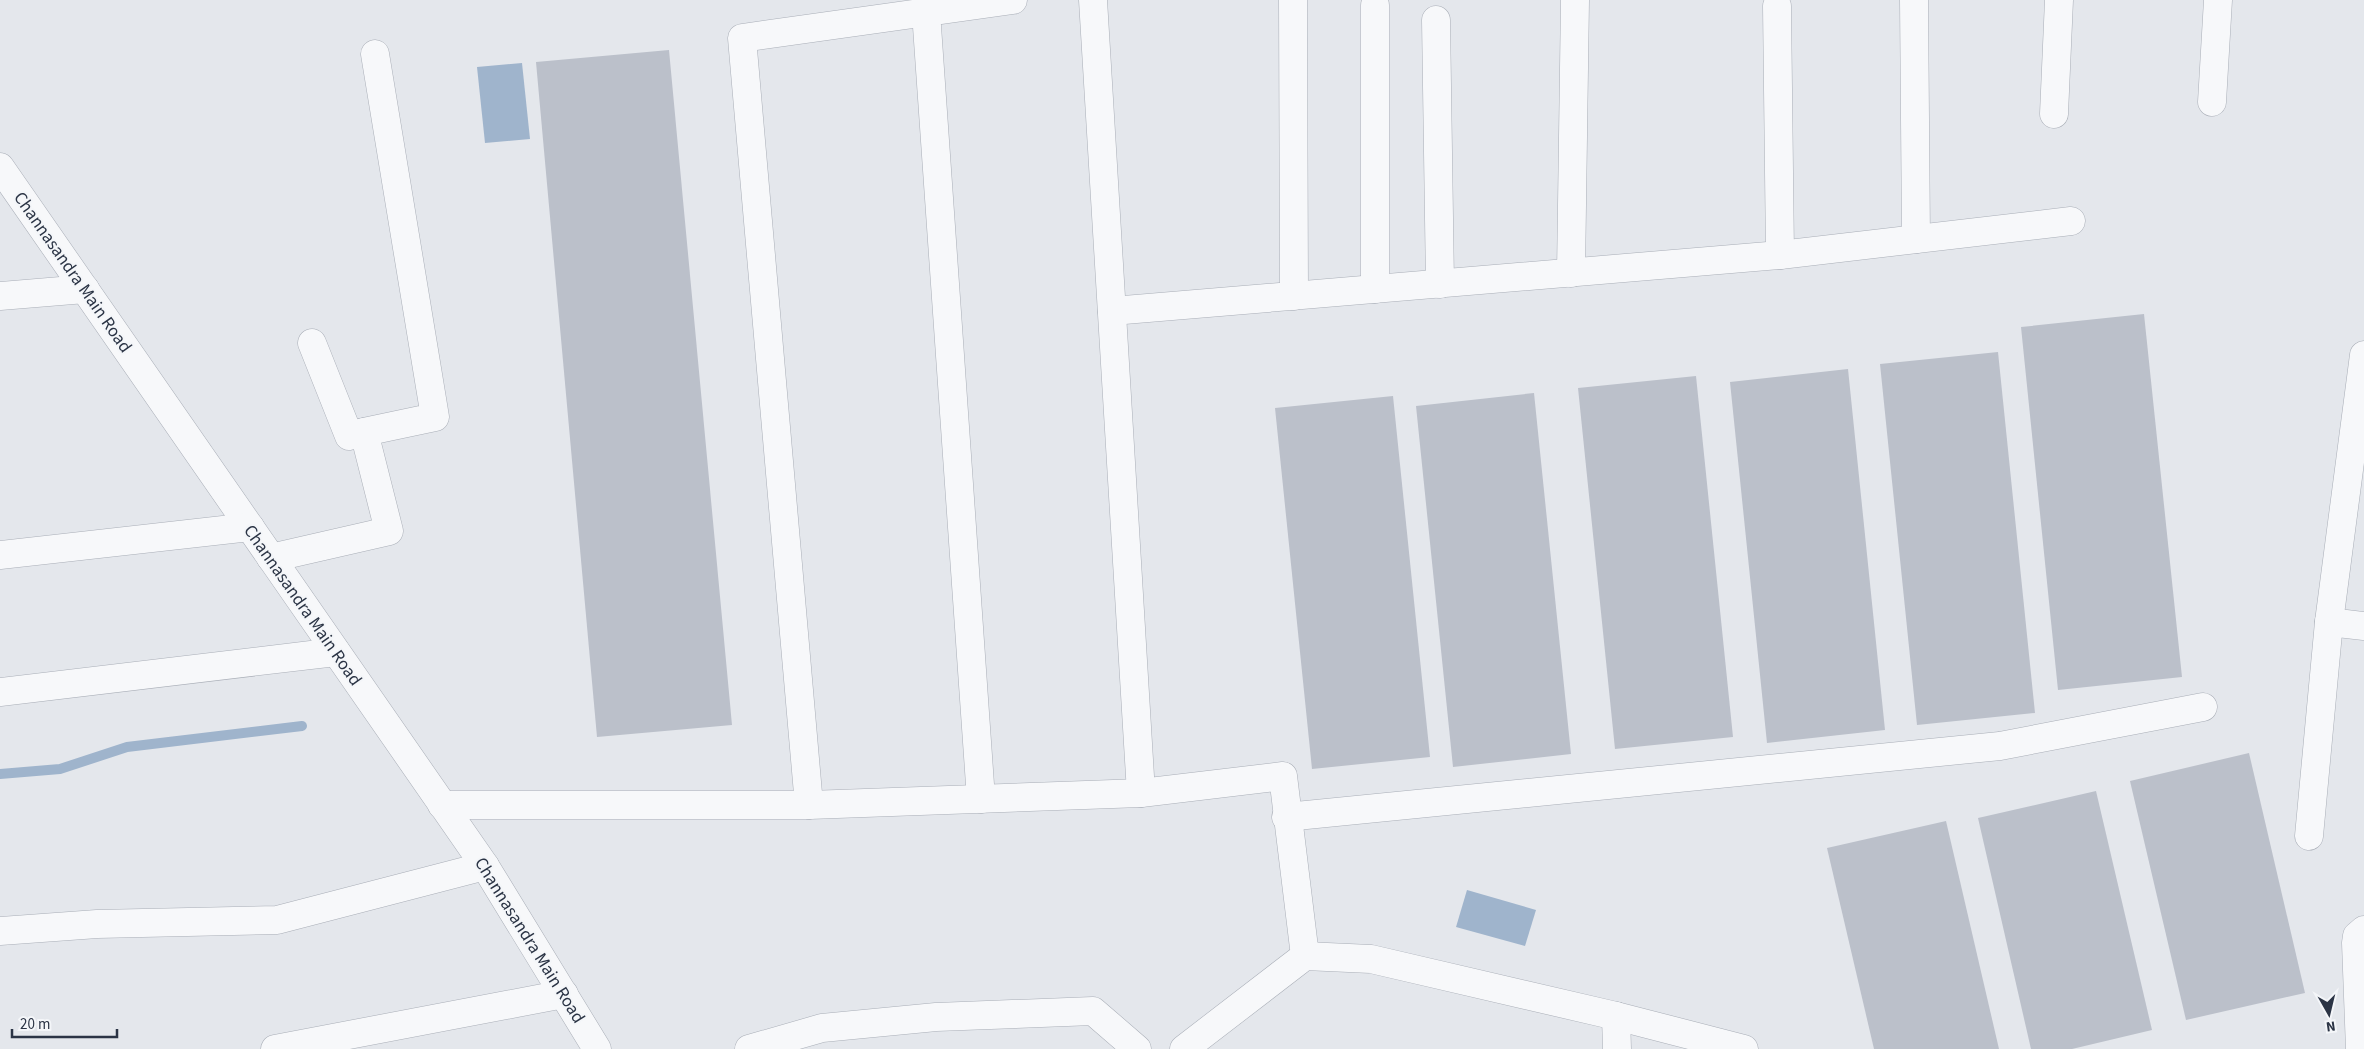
<svg xmlns="http://www.w3.org/2000/svg" width="2364" height="1049" font-family="'Source Sans 3',sans-serif">
<style>
.water{fill:#9fb4cc}
.lines{fill:none;stroke-linecap:round;stroke-linejoin:round}
.stream{stroke:#9fb4cc;stroke-width:10}
.building{fill:#bbc0ca}
.minor-casing{stroke:#a9aeb7;stroke-width:29}
.minor{stroke:#f7f8fa;stroke-width:28}
.labels{text-anchor:middle;stroke-width:4;stroke-linejoin:round;paint-order:stroke}
.street-label{font-size:18px;fill:#2b3445;stroke:#f4f6f9}
</style>
<rect width="100%" height="100%" fill="#e4e7ec"/>
<g class="water">
<polygon points="522,63 530,139 485,143 477,67"/>
<polygon points="1467,890 1536,910 1525,946 1456,927"/>
</g>
<g class="lines">
<polyline class="stream" points="0,774 60,769 127,747 302,726"/>
</g>
<g class="building">
<polygon points="669,50 732,725 597,737 536,62"/>
<polygon points="2144,314 2182,677 2058,690 2021,327"/>
<polygon points="1998,352 2035,713 1917,725 1880,364"/>
<polygon points="1848,369 1885,730 1767,743 1730,382"/>
<polygon points="1696,376 1733,737 1615,749 1578,388"/>
<polygon points="1534,393 1571,754 1453,767 1416,406"/>
<polygon points="1393,396 1430,757 1312,769 1275,408"/>
<polygon points="2249,753 2305,993 2186,1020 2130,781"/>
<polygon points="2096,791 2152,1030 2072,1049 2031,1049 1978,818"/>
<polygon points="1946,821 1999,1049 1874,1049 1827,848"/>
</g>
<g class="lines">
<defs>
<g id="minor">
<polyline points="1093,0 1141,793"/>
<polyline points="1293,0 1294,296"/>
<polyline points="1914,0 1916,239"/>
<polyline points="1375,5 1375,289"/>
<polyline points="1777,6 1780,255"/>
<polyline points="926,12 981,799"/>
<polyline points="1436,20 1440,284"/>
<polyline points="2212,102 2218,0"/>
<polyline points="2054,114 2059,0"/>
<polyline points="0,167 485,866 597,1049"/>
<polyline points="1571,273 1575,0"/>
<polyline points="0,296 85,289"/>
<polyline points="1112,311 1780,255 2071,221"/>
<polyline points="312,343 349,436 364,432"/>
<polyline points="0,555 250,527"/>
<polyline points="271,558 389,531 364,432 435,417 375,54"/>
<polyline points="2329,622 2364,626"/>
<polyline points="0,692 336,652"/>
<polyline points="442,805 809,805 1141,793 1283,776 1305,956"/>
<polyline points="809,805 742,38 1013,0"/>
<polyline points="1286,817 2000,746 2203,707"/>
<polyline points="2309,836 2329,622 2364,355"/>
<polyline points="0,931 97,924 277,920 485,866"/>
<polyline points="1616,1016 1617,1049"/>
<polyline points="275,1049 564,994"/>
<polyline points="749,1049 822,1028 936,1017 1093,1011 1137,1049"/>
<polyline points="1184,1049 1305,956 1371,959 1616,1016 1744,1049"/>
<polyline points="2360,1049 2356,943 2357,936 2364,930"/>
</g>
</defs>
<use href="#minor" class="minor-casing"/>
<use href="#minor" class="minor"/>
</g>
<g class="labels">
<g class="street-label">
<text transform="translate(73 272) rotate(55)" y="6">Channasandra Main Road</text>
<text transform="translate(303 605) rotate(55)" y="6">Channasandra Main Road</text>
<text transform="translate(530 940) rotate(58)" y="6">Channasandra Main Road</text>
</g>
</g>
<g transform="translate(2329 1014) rotate(172)" stroke="#f4f6f9" stroke-width="4" paint-order="stroke">
<path d="M0-4L9 19L0 12L-9 19Z" fill="#2b3445"/>
<text y="-8" font-size="14" font-weight="bold" text-anchor="middle" fill="#2b3445">N</text>
</g>
<path d="M12 1029v8h105v-8" fill="none" stroke="#2b3445" stroke-width="2.5"/>
<text x="20" y="1029" font-size="15" fill="#2b3445" stroke="#f4f6f9" stroke-width="4" paint-order="stroke">20 m</text>
</svg>
